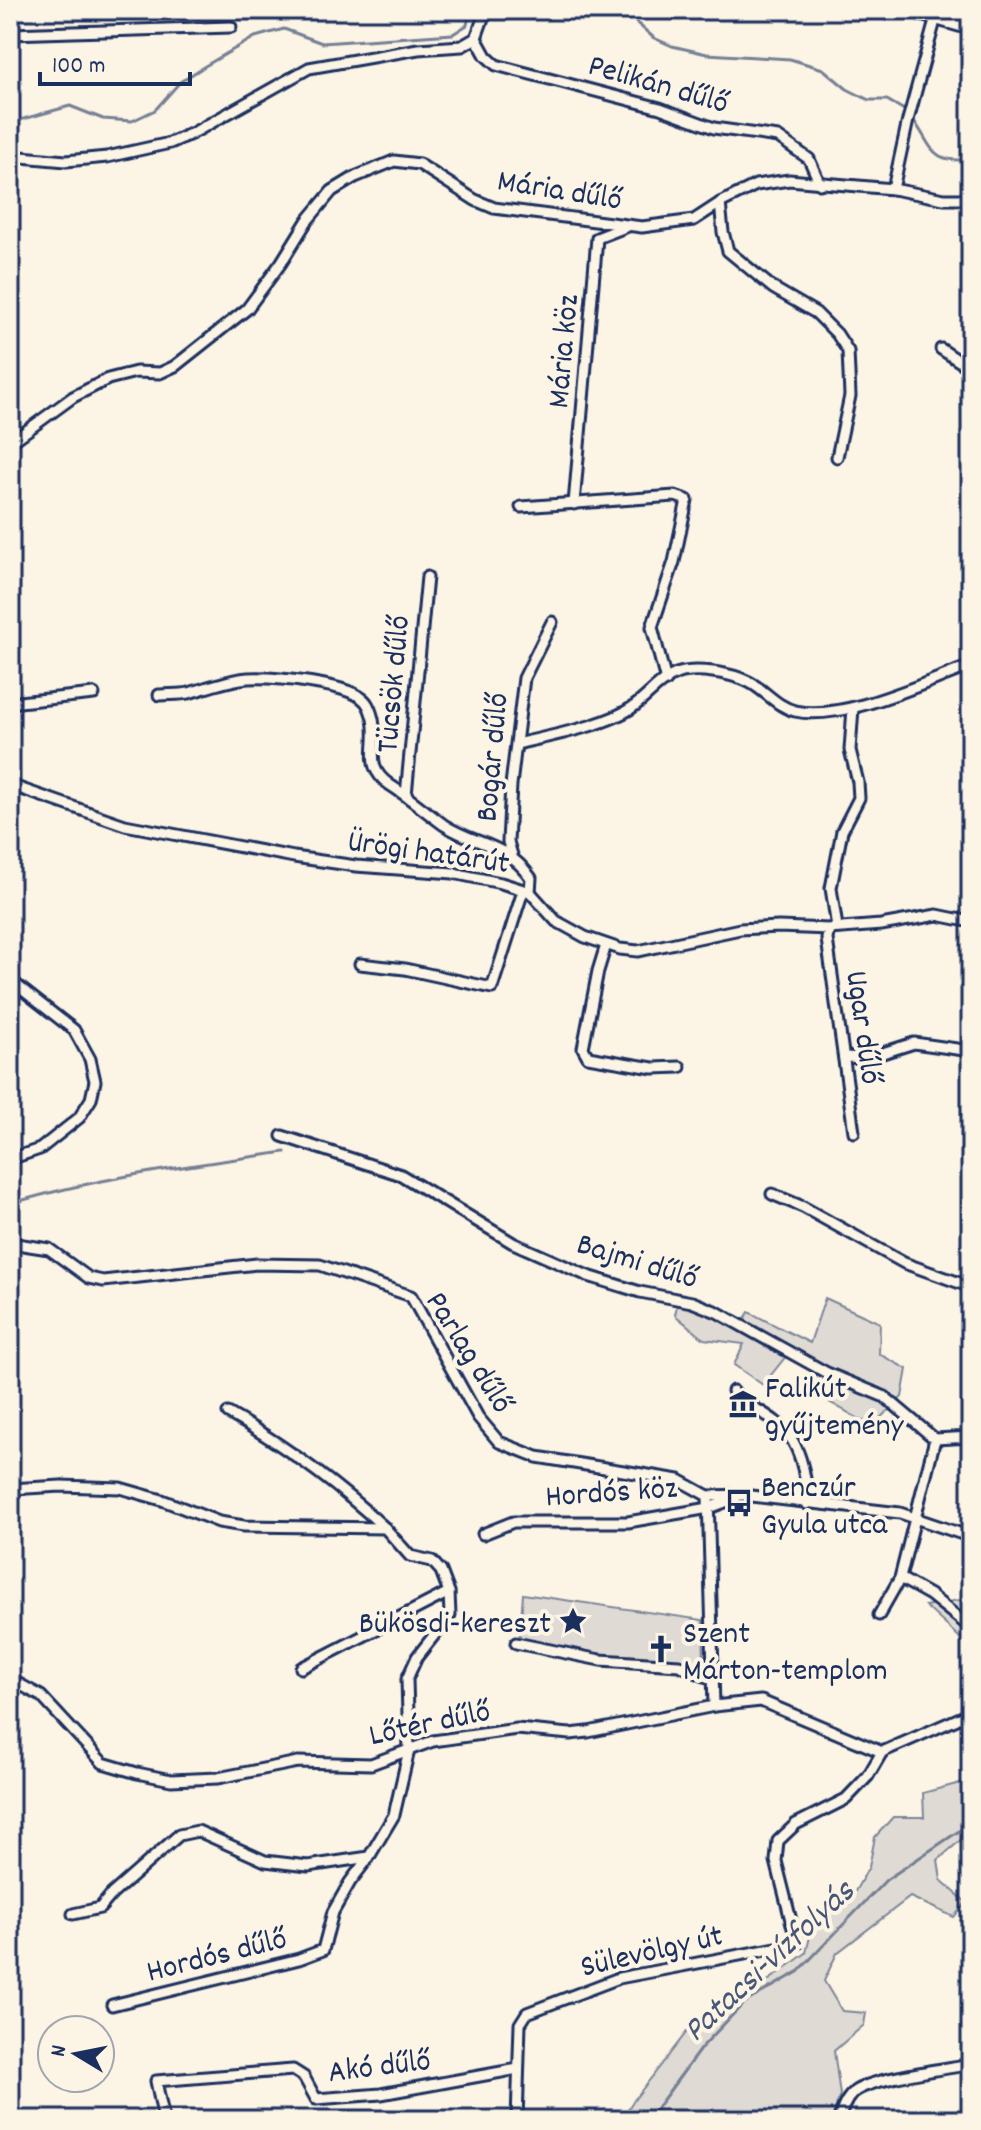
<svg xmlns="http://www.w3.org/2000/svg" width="981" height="2130" font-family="Dekko,sans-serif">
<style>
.green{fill:#dfdbd4;stroke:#7d8599;stroke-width:2}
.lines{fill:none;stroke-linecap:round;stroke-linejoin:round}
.stream{stroke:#767f94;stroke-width:3}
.street-casing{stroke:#1b2f5e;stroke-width:15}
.secondary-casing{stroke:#1b2f5e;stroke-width:20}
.street{stroke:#fcf5e5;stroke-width:9}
.secondary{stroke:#fcf5e5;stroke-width:14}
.labels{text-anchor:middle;stroke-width:8;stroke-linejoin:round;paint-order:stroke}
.street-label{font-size:32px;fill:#1b2f5e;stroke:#fcf5e5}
.poi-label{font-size:32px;fill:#1b2f5e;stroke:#fcf5e5;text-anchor:start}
.water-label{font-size:34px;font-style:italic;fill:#485779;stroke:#fcf5e5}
</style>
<rect width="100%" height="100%" fill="#fcf5e5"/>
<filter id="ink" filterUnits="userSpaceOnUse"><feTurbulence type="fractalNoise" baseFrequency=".0125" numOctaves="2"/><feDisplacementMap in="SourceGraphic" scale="16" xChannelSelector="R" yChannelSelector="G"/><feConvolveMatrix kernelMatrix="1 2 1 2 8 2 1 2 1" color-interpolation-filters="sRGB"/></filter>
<g filter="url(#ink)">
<g class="green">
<polygon points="825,1298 880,1323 879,1354 907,1369 902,1397 872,1426 808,1390 817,1372 787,1355 763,1385 734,1365 744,1344 704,1339 675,1315 677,1305 744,1320 749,1312 810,1343"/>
<polygon points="523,1594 703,1620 704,1665 645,1666 519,1644"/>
<polygon points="959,1600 971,1609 971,1636 960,1638 925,1606"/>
<polygon points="964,1782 971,1796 971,1831 938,1860 941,1880 966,1902 954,1917 910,1897 837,1953 824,1981 842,2011 866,2013 864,2025 834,2051 840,2095 831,2120 622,2120 631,2104 696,2020 726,2012 806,1953 815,1916 846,1907 869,1867 875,1837 893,1817 924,1817 923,1793"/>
</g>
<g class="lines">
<g class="stream">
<polyline points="622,10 654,38 672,46 707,54 790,59 823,69 847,89 869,100 887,100 906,111"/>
<path d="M911 117C932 143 928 165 971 159"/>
<polyline points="10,120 20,120 70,106 103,119 132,121 155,110 180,82 205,66 255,37 284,29 322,43 453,34 467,25 470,10"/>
<path d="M10 1204C99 1177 193 1165 285 1152"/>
<polyline points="648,2120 701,2048 744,2003 798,1972 886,1880 971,1823"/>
</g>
<defs>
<g id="street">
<polyline points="10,34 231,27"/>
<polyline points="476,38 486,56 496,65 660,108 714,128 778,137 809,159 820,184"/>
<polyline points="10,156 66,161 107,157 170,143 193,133 309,68 418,49 462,46 476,38 486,10"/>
<polyline points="893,189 908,120 936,17"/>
<polyline points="720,203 723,232 728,251 773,288 816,313 837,334 848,351 850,396 837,457"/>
<polyline points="941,349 971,369"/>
<polyline points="10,443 73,397 108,379 136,372 160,373 175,366 247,309 281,263 307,221 332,191 355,177 394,161 419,164 475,200 494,208 642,227 694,220 720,203 756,185 789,180 893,189 944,199 971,199"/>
<polyline points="574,504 597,238 628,226"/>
<polyline points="521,507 675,496 687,500 674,562 652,627 666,681"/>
<path d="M159 695C168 694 180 695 189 693 209 687 227 680 248 678 272 677 351 683 366 702 369 706 372 715 373 719 379 747 362 766 390 785 409 797 426 812 444 825 477 846 507 843 531 878L530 892"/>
<polyline points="10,703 94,694"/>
<path d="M517 744C549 736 606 726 633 707 648 697 660 680 676 674 695 667 731 673 749 682 765 690 777 707 795 711 843 722 924 682 971 666"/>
<polyline points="10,785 125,825 294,857 356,866 453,873 501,883 530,892 556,921 585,937 620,949 638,951 740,929 779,927 829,929 881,925 937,915 971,922"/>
<polyline points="406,795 427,577"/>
<polyline points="512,855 508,842 511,785 524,678 552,622"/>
<polyline points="837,927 831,888 842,831 859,798 858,782 850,750 853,708"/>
<polyline points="829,929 827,939 854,1132"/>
<polyline points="606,945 598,971 583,1048 588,1057 653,1068 680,1067"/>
<polyline points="360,964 405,969 492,988 523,891"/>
<polyline points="10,980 74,1030 90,1059 95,1081 91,1099 79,1118 40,1149 10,1159"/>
<polyline points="844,1057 867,1058 914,1043 971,1051"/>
<polyline points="282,1136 401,1175 513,1243 588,1276 640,1292 692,1302 717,1312 827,1373 885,1397 935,1439 971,1437"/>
<polyline points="772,1194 803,1207 904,1263 971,1287"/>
<polyline points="10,1243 49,1249 89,1278 103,1281 257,1264 320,1265 411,1296 478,1417 499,1442 537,1457 679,1480 708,1496 714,1706"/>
<path d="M733 1391 738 1398C750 1406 765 1413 776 1422 800 1439 807 1477 807 1504"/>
<path d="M228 1413C284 1445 337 1484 385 1528"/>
<polyline points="10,1489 61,1486 120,1488 162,1500 219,1522 244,1526 385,1528 410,1556 432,1561 441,1571 449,1592 450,1615 417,1657 407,1679 409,1750 394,1815 369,1857 350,1882 333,1912 323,1950 299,1959 112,2005"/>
<polyline points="708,1496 743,1495 900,1513 971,1537"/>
<polyline points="483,1534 513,1522 628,1522 709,1508 736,1498"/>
<polyline points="900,1578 930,1595 971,1628"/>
<polyline points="879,1615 900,1578 935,1439"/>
<polyline points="516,1643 600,1660 679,1665 712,1679"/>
<polyline points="301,1668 449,1592"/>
<polyline points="10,1679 41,1696 103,1763 137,1773 171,1780 218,1778 298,1762 371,1764 433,1741 517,1729 570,1734 588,1732 714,1706 761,1701 882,1752"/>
<polyline points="882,1752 971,1713"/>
<polyline points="969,1846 971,1846"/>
<polyline points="73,1914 100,1908 112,1894 179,1835 198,1831 265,1861 308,1866 369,1857"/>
<polyline points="164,2120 156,2081 293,2070 304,2077 316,2099 381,2094 518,2069"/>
<polyline points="517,2120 520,2024 527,2013 619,1978 797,1944 776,1861 778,1841 796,1824 846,1799 868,1776 882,1752"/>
<path d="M839 2120C842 2110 845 2100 854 2092 871 2078 946 2069 971 2064"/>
</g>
<polyline id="secondary" points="912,10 971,27"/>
</defs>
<use href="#street" class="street-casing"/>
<use href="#secondary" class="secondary-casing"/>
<use href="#street" class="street"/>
<use href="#secondary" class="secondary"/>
</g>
</g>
<defs>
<symbol id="museum-bare" viewBox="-9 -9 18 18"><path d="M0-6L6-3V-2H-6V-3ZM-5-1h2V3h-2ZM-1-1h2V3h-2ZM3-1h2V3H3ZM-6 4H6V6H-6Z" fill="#1b2f5e" stroke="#fcf5e5" stroke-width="2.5" paint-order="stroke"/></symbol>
<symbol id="bus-bare" viewBox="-9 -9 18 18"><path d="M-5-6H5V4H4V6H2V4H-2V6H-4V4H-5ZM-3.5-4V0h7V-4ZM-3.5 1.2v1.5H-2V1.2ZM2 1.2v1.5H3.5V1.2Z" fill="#1b2f5e" stroke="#fcf5e5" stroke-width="2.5" paint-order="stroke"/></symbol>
<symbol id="sight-bare" viewBox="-9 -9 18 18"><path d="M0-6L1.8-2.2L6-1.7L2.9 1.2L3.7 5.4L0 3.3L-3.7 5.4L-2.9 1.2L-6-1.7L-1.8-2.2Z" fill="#1b2f5e" stroke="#fcf5e5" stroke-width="2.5" paint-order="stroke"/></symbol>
<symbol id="church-bare" viewBox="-9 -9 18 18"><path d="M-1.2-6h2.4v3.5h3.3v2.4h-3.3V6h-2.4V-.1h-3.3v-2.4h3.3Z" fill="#1b2f5e" stroke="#fcf5e5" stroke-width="2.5" paint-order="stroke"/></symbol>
</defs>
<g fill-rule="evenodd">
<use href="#museum-bare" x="723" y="1384" width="40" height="40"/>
<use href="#bus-bare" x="719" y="1483" width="40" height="40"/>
<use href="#sight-bare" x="553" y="1601" width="40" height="40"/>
<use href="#church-bare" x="641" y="1629" width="40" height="40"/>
</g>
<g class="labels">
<g class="street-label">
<text transform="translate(659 82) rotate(16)" y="11">Pelikán dűlő</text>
<text transform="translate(560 188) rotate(9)" y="11">Mária dűlő</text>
<text transform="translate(561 351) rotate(-85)" y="11">Mária köz</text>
<text transform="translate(391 684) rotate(-85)" y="11">Tücsök dűlő</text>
<text transform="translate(490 757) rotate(-85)" y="11">Bogár dűlő</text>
<text transform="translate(429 850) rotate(8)" y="11">Ürögi határút</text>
<text transform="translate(866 1027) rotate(82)" y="11">Ugar dűlő</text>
<text transform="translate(638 1259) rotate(17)" y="11">Bajmi dűlő</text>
<text transform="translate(471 1351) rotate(58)" y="11">Parlag dűlő</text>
<text transform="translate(611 1490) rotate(-4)" y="11">Hordós köz</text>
<text transform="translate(429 1721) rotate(-12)" y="11">Lőtér dűlő</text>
<text transform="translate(651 1949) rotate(-13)" y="11">Sülevölgy út</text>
<text transform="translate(216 1953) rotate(-14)" y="11">Hordós dűlő</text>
<text transform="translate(379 2064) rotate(-7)" y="11">Akó dűlő</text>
</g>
<g class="poi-label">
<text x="765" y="1397">Falikút<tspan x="765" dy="37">gyűjtemény</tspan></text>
<text x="761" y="1496">Benczúr<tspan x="761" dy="37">Gyula utca</tspan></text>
<text x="551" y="1632" text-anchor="end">Bükösdi-kereszt</text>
<text x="683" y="1642">Szent<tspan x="683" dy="37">Márton-templom</tspan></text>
</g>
<g class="water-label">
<text transform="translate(767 1959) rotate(-43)" y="12">Patacsi-vízfolyás</text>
</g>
</g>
<rect width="981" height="2130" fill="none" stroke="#fcf5e5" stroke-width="40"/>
<rect x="20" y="20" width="941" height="2090" fill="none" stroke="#1b2f5e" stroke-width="3" filter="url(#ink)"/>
<g transform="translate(76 2054) rotate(280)"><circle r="38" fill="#fcf5e5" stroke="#a2a6af" stroke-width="2"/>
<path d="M0-6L14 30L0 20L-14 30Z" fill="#1b2f5e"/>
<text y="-12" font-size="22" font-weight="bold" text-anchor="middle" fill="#1b2f5e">N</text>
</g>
<path d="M40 72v12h150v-12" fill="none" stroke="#1b2f5e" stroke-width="4"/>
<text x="52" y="72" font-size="24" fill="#1b2f5e" stroke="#fcf5e5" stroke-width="6" paint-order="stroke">100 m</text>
</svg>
